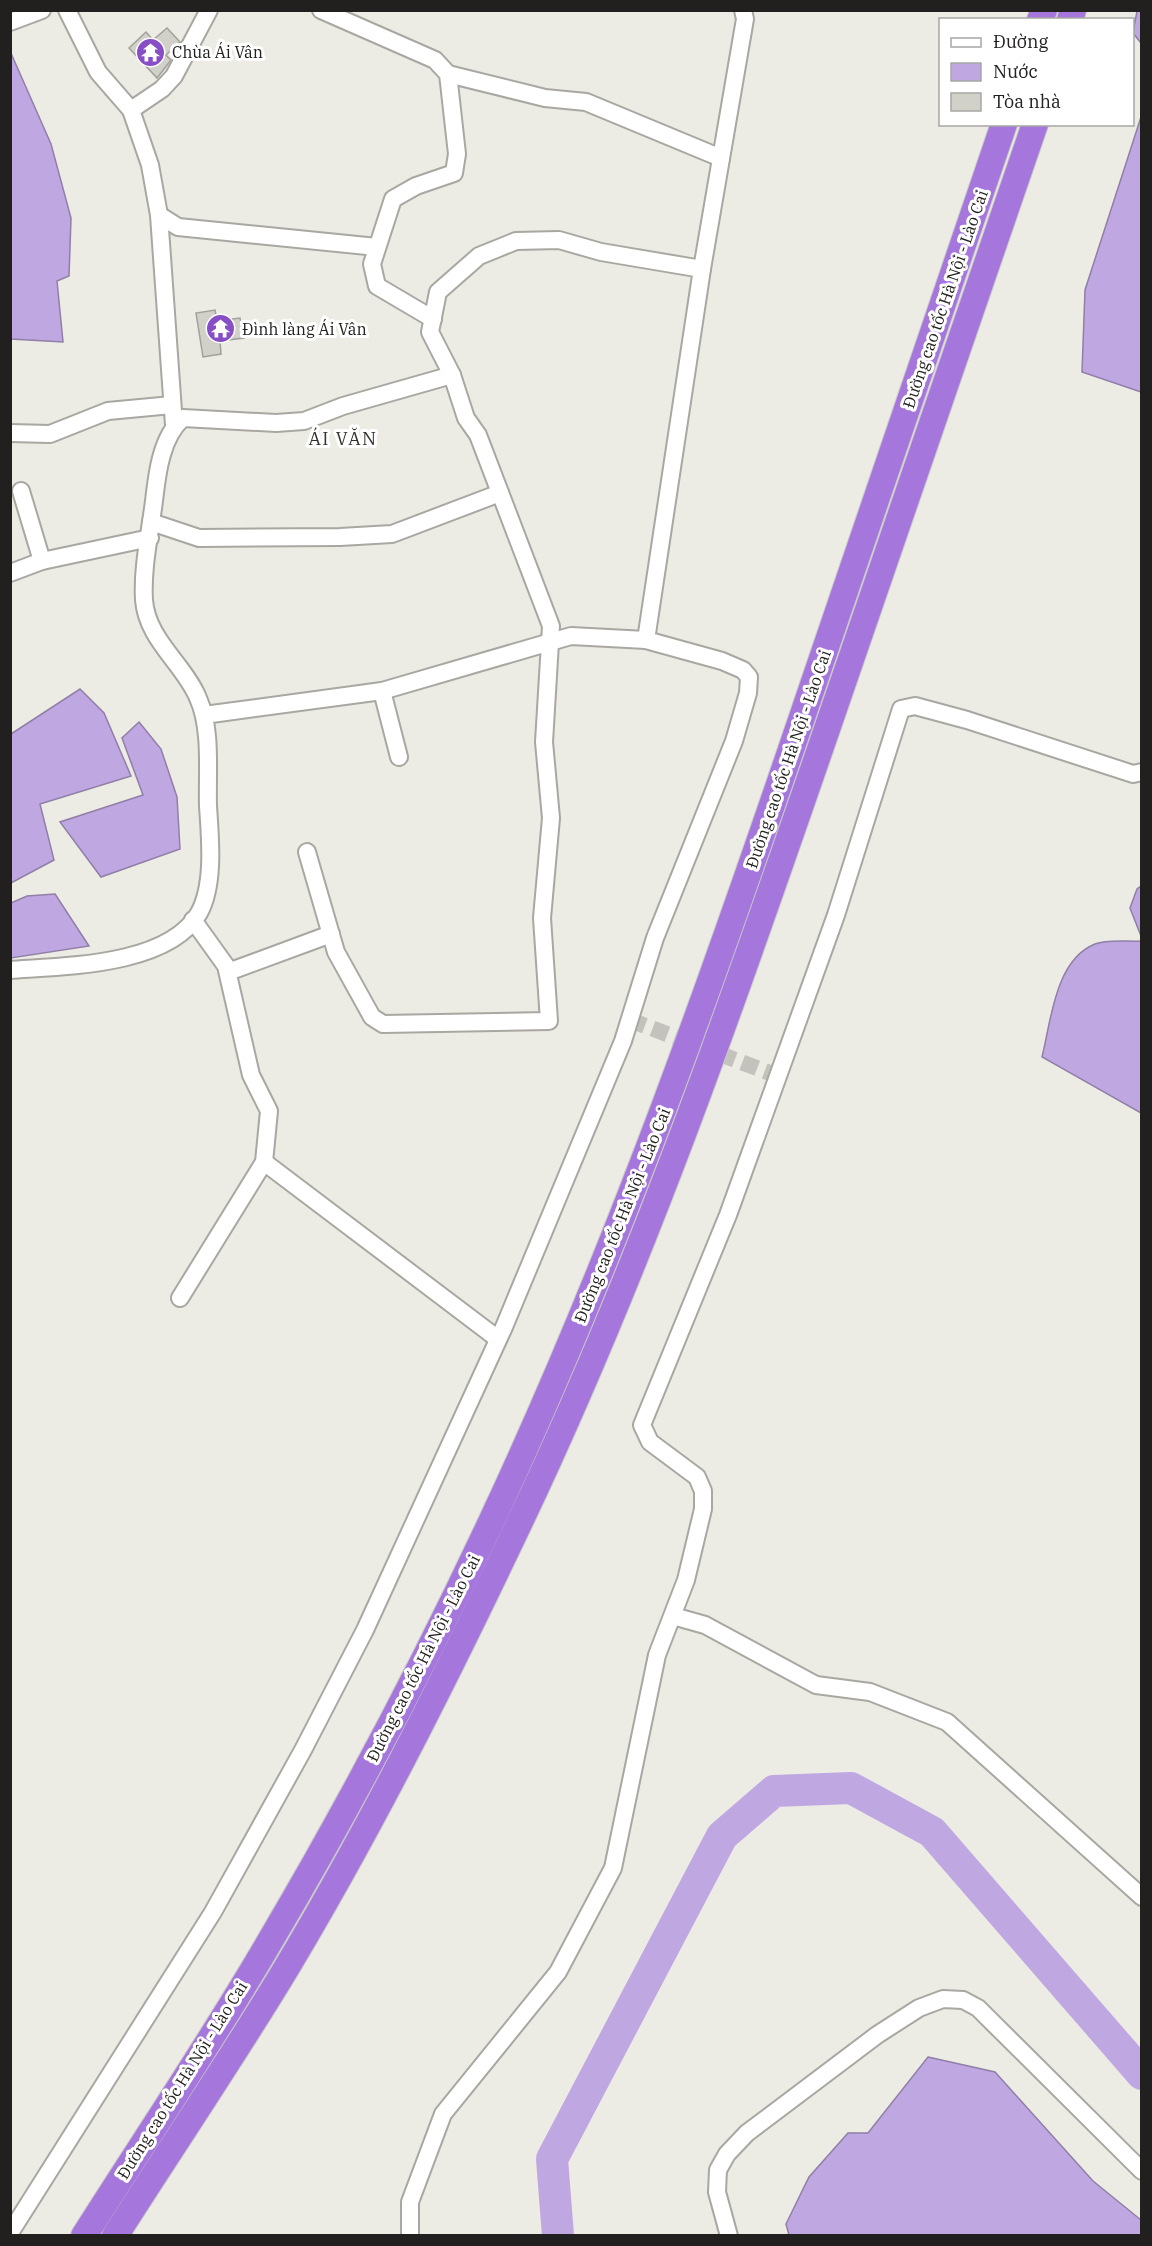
<svg xmlns="http://www.w3.org/2000/svg" width="1152" height="2246" font-family="'IBM Plex Serif',serif">
<style>
.water{fill:#bfa8e2;stroke:#907fa7;stroke-width:1.5}
.lines{fill:none;stroke-linecap:round;stroke-linejoin:round}
.river{stroke:#bfa8e2;stroke-width:32}
.building{fill:#d1d0c9;stroke:#a1a09a;stroke-width:1.5}
.minor-tunnel{stroke:#c3c2bc;stroke-width:16;stroke-dasharray:16 8;stroke-linecap:butt}
.minor-casing{stroke:#a9a7a1;stroke-width:20}
.highway-casing{stroke:#cac9c9;stroke-width:28}
.minor{stroke:#fff;stroke-width:16}
.highway{stroke:#a577dd;stroke-width:26}
.labels{text-anchor:middle;stroke-width:6;stroke-linejoin:round;paint-order:stroke}
.poi-label{font-size:16px;fill:#21201e;stroke:#fff;text-anchor:start}
.street-label{font-size:16px;fill:#21201e;stroke:#fff}
.neighbourhood-label{font-size:18px;letter-spacing:1.5px;fill:#32312c;stroke:#fff}
</style>
<rect width="100%" height="100%" fill="#ecebe4"/>
<g class="water">
<polygon points="1137,11 1141,11 1141,43 1133,33"/>
<polygon points="10,51 51,144 71,218 69,276 57,281 63,342 11,339"/>
<polygon points="1141,117 1142,392 1141,392 1082,372 1085,290"/>
<polygon points="80,689 104,713 131,776 40,804 54,860 11,883 11,734"/>
<polygon points="139,722 161,749 177,797 180,849 101,877 60,822 143,795 122,738"/>
<polygon points="1141,886 1141,936 1130,908 1137,889"/>
<polygon points="55,894 89,946 11,958 11,903 27,896"/>
<path d="M1141 941H1142L1141 1113 1042 1057C1051 1021 1055 960 1095 944 1108 939 1128 942 1141 941Z"/>
<polygon points="928,2057 995,2072 1093,2181 1141,2220 1141,2235 789,2235 786,2224 809,2177 848,2133 868,2133"/>
</g>
<g class="lines">
<polyline class="river" points="558,2236 552,2159 722,1836 774,1791 851,1788 932,1832 1142,2074"/>
</g>
<g class="building">
<polygon points="167,28 180,42 166,55 171,60 157,78 129,48 146,32 153,40"/>
<polygon points="215,310 217,321 240,318 244,338 220,341 221,354 203,357 196,313"/>
</g>
<g class="lines">
<polyline class="minor-tunnel" points="630,1020 778,1076"/>
<defs>
<g id="minor">
<polyline points="67,10 98,72 131,110 150,165 159,215 174,425"/>
<polyline points="321,10 435,60 448,74 457,154 454,173 416,186 393,199 372,264 377,286 433,319"/>
<polyline points="10,22 42,10"/>
<polyline points="448,74 545,98 586,102 721,158"/>
<polyline points="131,110 162,89 174,76 209,10"/>
<polyline points="159,215 178,227 377,247"/>
<polyline points="10,433 50,434 108,411 172,405"/>
<polyline points="21,491 42,561"/>
<polyline points="151,522 199,538 340,537 392,534 500,493"/>
<polyline points="10,573 42,561 150,538"/>
<polyline points="646,640 702,269 745,19 743,10"/>
<polyline points="382,691 399,757"/>
<polyline points="307,852 336,952 372,1017 383,1024 549,1021 542,918 551,818 544,742 551,626 478,435 466,418 452,375 430,332 438,292 479,256 516,241 559,240 601,252 702,269"/>
<path d="M10 970C65 966 168 966 199 913 215 884 210 837 208 806 207 772 212 729 198 698 184 664 147 640 144 600 142 568 150 533 154 501 157 474 161 437 183 418L276 423 304 421 343 406 452 375"/>
<polyline points="228,972 331,934"/>
<polyline points="264,1162 498,1339"/>
<polyline points="180,1298 264,1162 269,1111 251,1075 226,966 193,920"/>
<polyline points="673,1616 705,1625 816,1685 870,1692 947,1722 1142,1897"/>
<polyline points="10,2233 213,1912 303,1750 365,1630 504,1327 623,1041 655,938 734,741 748,693 749,677 743,670 722,661 646,640 571,636 382,691 204,715"/>
<polyline points="410,2236 410,2202 443,2114 558,1972 613,1868 657,1655 686,1580 703,1509 703,1491 697,1477 650,1442 642,1425 728,1215 836,915 901,709 915,706 967,720 1133,774 1142,772"/>
<polyline points="729,2236 717,2192 718,2170 727,2154 747,2133 877,2035 919,2008 943,1999 963,2000 978,2008 1142,2171"/>
</g>
<g id="highway">
<polyline points="1040,20 1044,10"/>
<polyline points="1070,20 1073,10"/>
<path d="M84 2236C146 2138 212 2041 270 1941 351 1804 425 1663 492 1520 619 1249 717 968 813 685 876 498 940 311 1004 124"/>
<path d="M115 2236C171 2148 230 2061 284 1972 370 1829 445 1679 516 1530 640 1271 734 999 827 729 896 527 967 326 1035 124"/>
</g>
</defs>
<use href="#minor" class="minor-casing"/>
<use href="#highway" class="highway-casing"/>
<use href="#minor" class="minor"/>
<use href="#highway" class="highway"/>
</g>
<defs>
<symbol id="temple-disc" viewBox="-11 -11 22 22"><circle r="9.5" fill="#884ec5" stroke="#fff"/><path d="M0-6L5-2H3V0L6.5 2.5H4V6H1.5V3h-3V6H-4V2.5H-6.5L-3 0V-2H-5Z" fill="#fff"/></symbol>
</defs>
<g fill-rule="evenodd">
<use href="#temple-disc" x="134" y="36" width="33" height="33"/>
<use href="#temple-disc" x="204" y="312" width="33" height="33"/>
</g>
<g class="labels">
<g class="poi-label">
<text x="172" y="58">Chùa Ái Vân</text>
<text x="242" y="335">Đình làng Ái Vân</text>
</g>
<g class="street-label">
<text transform="translate(945 299) rotate(-71)" y="6">Đường cao tốc Hà Nội - Lào Cai</text>
<text transform="translate(788 759) rotate(-71)" y="6">Đường cao tốc Hà Nội - Lào Cai</text>
<text transform="translate(622 1215) rotate(-68)" y="6">Đường cao tốc Hà Nội - Lào Cai</text>
<text transform="translate(423 1658) rotate(-63)" y="6">Đường cao tốc Hà Nội - Lào Cai</text>
<text transform="translate(182 2080) rotate(-58)" y="6">Đường cao tốc Hà Nội - Lào Cai</text>
</g>
<g class="neighbourhood-label">
<text x="343" y="445">ÁI VĂN</text>
</g>
</g>
<rect width="1152" height="2246" fill="none" stroke="#21201e" stroke-width="24"/>
<rect x="939" y="18" width="195" height="108" fill="#ffffff" stroke="#a6a6a5" stroke-width="1.5"/>
<rect x="951" y="38" width="30" height="9" fill="#ffffff" stroke="#a6a6a5" stroke-width="1.5"/>
<text x="993" y="48" font-size="18" fill="#21201e">Đường</text>
<rect x="951" y="63" width="30" height="18" fill="#bfa8e2" stroke="#a6a6a5" stroke-width="1.5"/>
<text x="993" y="78" font-size="18" fill="#21201e">Nước</text>
<rect x="951" y="93" width="30" height="18" fill="#d1d0c9" stroke="#a6a6a5" stroke-width="1.5"/>
<text x="993" y="108" font-size="18" fill="#21201e">Tòa nhà</text>
</svg>
